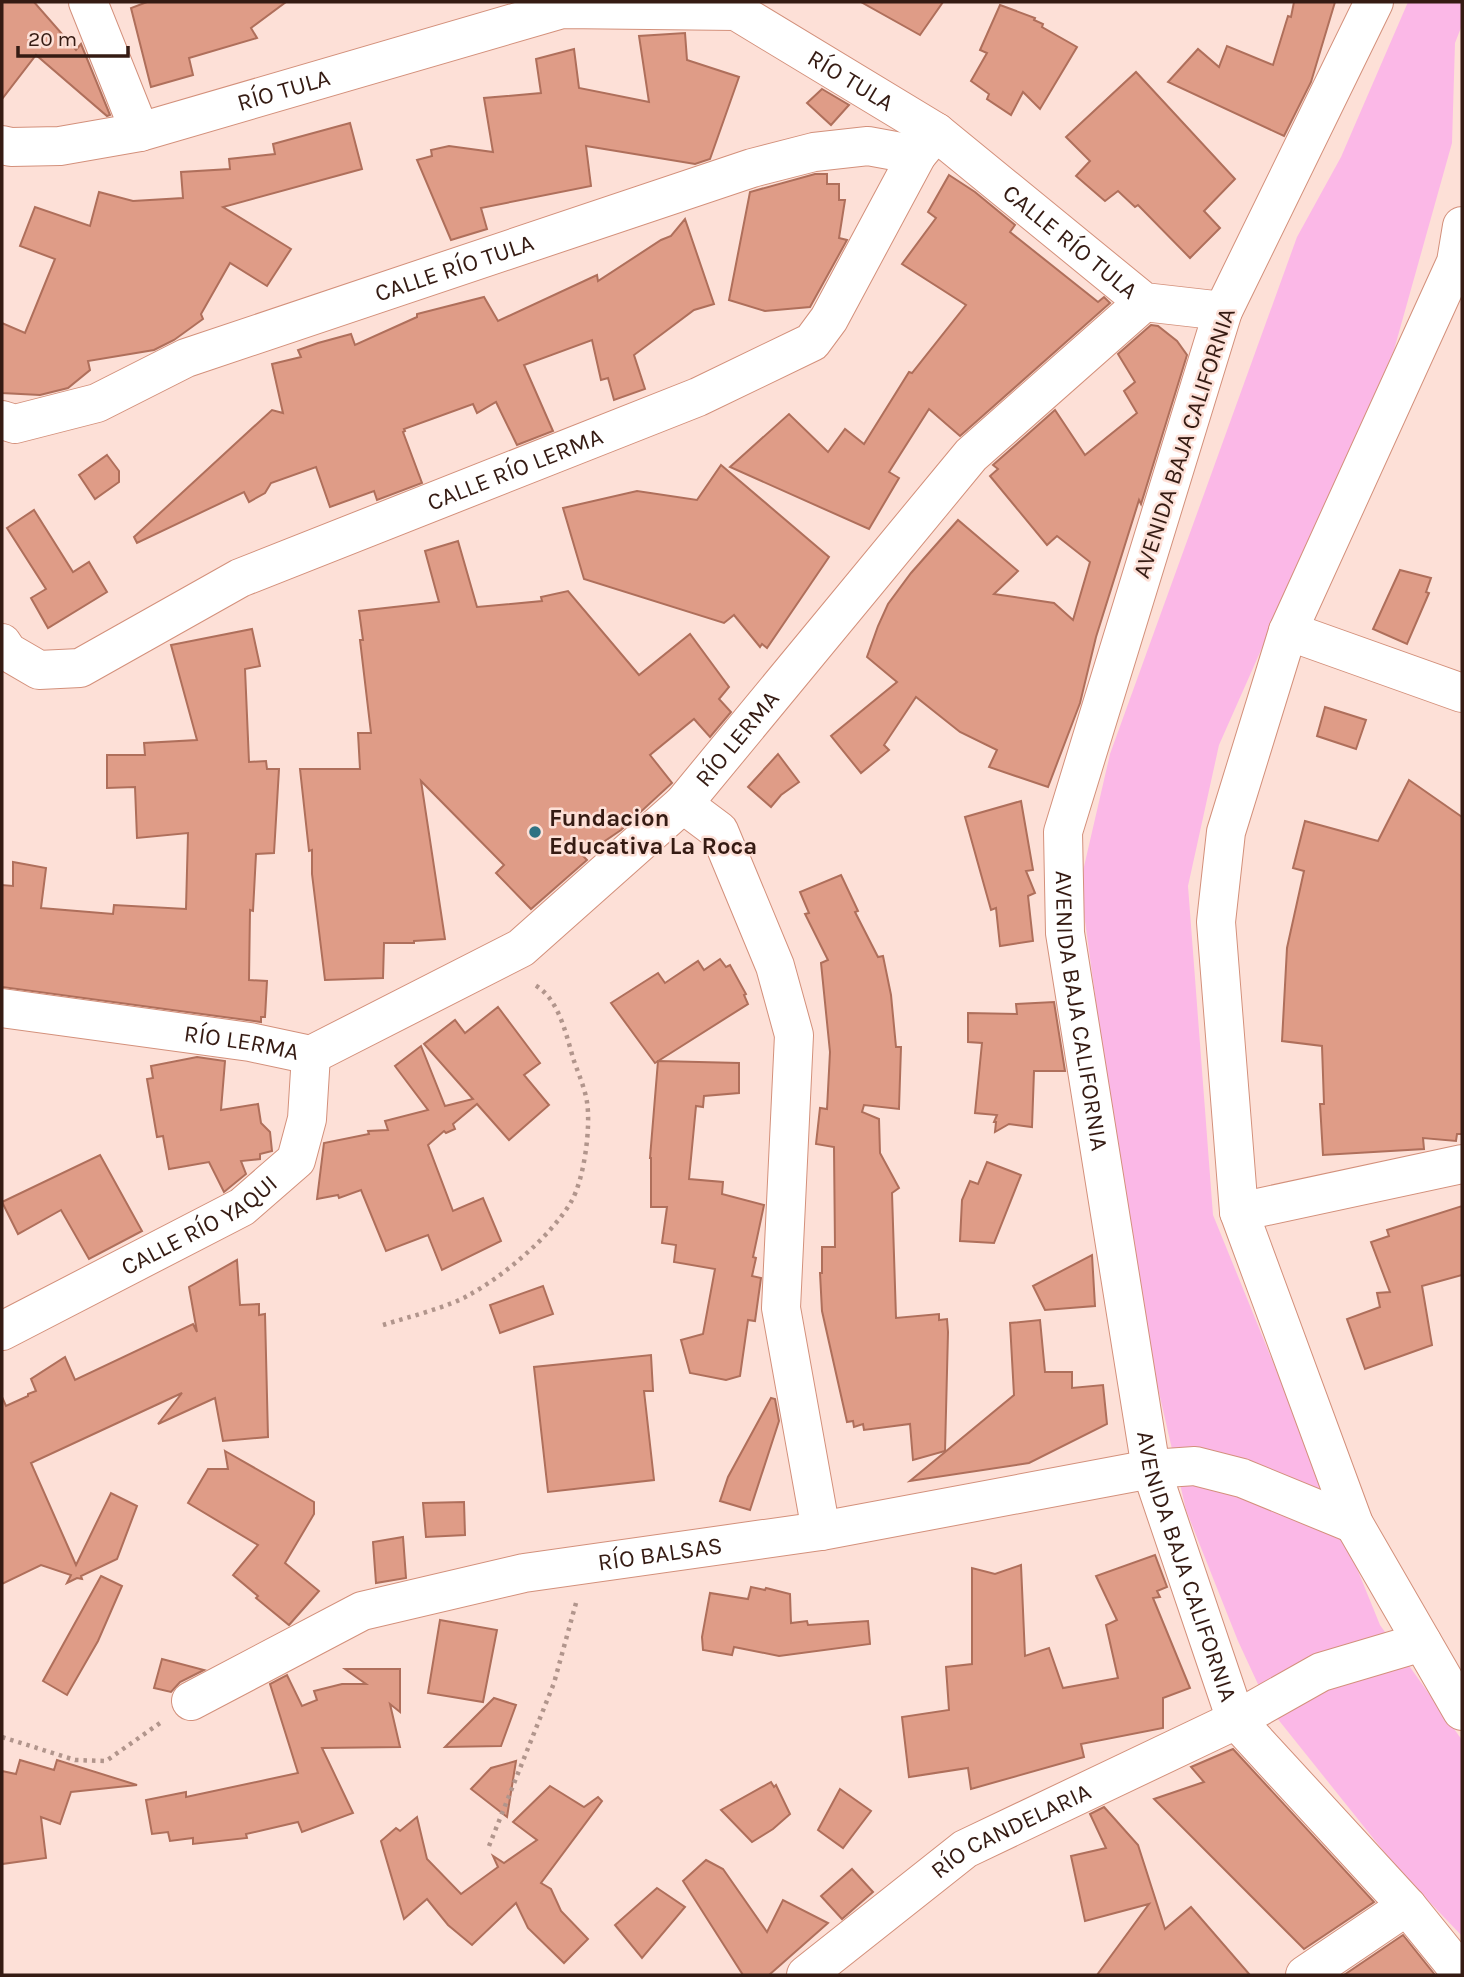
<svg xmlns="http://www.w3.org/2000/svg" width="1464" height="1977" font-family="Karla,sans-serif">
<style>
.green{fill:#fbb8e7}
.building{fill:#df9c87;stroke:#af6f5b;stroke-width:2}
.lines{fill:none;stroke-linecap:round;stroke-linejoin:round}
.street-casing{stroke:#d3907b;stroke-width:40}
.secondary-casing{stroke:#d3907b;stroke-width:40}
.path{stroke:#b1958c;stroke-width:4.5;stroke-dasharray:3.5 5;stroke-linecap:butt}
.street{stroke:#fff;stroke-width:38}
.secondary{stroke:#fff;stroke-width:38}
.poi-dot{fill:#2f7283;stroke:#fde0d7;stroke-width:2.5}
.labels{text-anchor:middle;stroke-width:5;stroke-linejoin:round;paint-order:stroke}
.street-label{font-size:24px;fill:#351b13;stroke:#fde0d7}
.poi-label{font-size:24px;font-weight:bold;fill:#351b13;stroke:#fde0d7;text-anchor:start}
</style>
<rect width="100%" height="100%" fill="#fde0d7"/>
<polygon class="green" points="1408,2 1462,2 1462,25 1455,43 1452,143 1394,350 1219,745 1188,886 1213,1215 1380,1625 1462,1740 1462,1936 1397,1868 1269,1708 1238,1641 1186,1510 1134,1284 1080,884 1110,754 1297,237 1341,157"/>
<g class="building">
<polygon points="2,2 34,2 76,50 81,44 110,115 107,116 36,55 2,99"/>
<polygon points="147,2 286,2 251,28 257,38 189,58 193,75 151,87 131,8"/>
<polygon points="861,2 943,2 920,35"/>
<polygon points="1294,2 1335,2 1311,82 1284,136 1168,82 1198,49 1219,67 1227,46 1273,65 1288,16 1291,17"/>
<polygon points="1000,5 1035,18 1034,20 1043,24 1042,27 1077,47 1040,109 1023,92 1011,115 987,99 989,94 971,81 987,53 980,50"/>
<polygon points="685,33 687,60 739,77 710,159 695,164 586,146 591,186 481,208 487,229 451,240 417,160 432,156 431,150 449,146 493,152 484,98 541,93 536,59 574,49 579,88 649,102 639,36"/>
<polygon points="1136,72 1235,179 1204,211 1220,228 1190,258 1138,205 1135,207 1118,191 1105,201 1076,176 1090,161 1066,137"/>
<polygon points="822,89 849,105 831,125 807,103"/>
<polygon points="350,123 362,169 223,207 291,249 267,286 230,263 201,314 203,319 174,340 154,350 88,361 90,370 68,388 40,395 2,393 2,323 25,333 55,259 20,246 35,207 90,226 99,192 133,201 183,198 181,172 230,169 229,159 275,154 273,144"/>
<polygon points="815,174 827,174 827,184 839,184 839,200 845,200 839,238 847,240 810,307 765,311 729,300 750,192"/>
<polygon points="949,175 975,192 1015,225 1010,232 1098,302 1104,297 1110,303 960,436 929,409 889,472 899,478 869,529 730,467 789,414 828,452 845,429 864,444 909,372 912,373 966,305 902,264 936,218 928,212"/>
<polygon points="685,219 714,304 694,310 634,355 645,389 614,400 608,378 601,380 592,340 524,365 553,431 517,445 496,402 477,413 473,404 404,429 405,431 403,432 422,483 377,500 374,491 330,507 316,467 271,483 265,493 249,502 244,492 137,543 134,537 272,410 283,413 272,364 301,357 298,350 318,343 351,334 355,345 417,317 417,314 484,297 498,321 597,275 598,281 661,240 671,236"/>
<polygon points="1151,325 1158,326 1177,341 1187,355 1141,504 1139,500 1096,637 1080,703 1048,787 989,767 997,750 960,732 916,697 884,745 889,750 861,773 831,736 897,682 867,657 878,626 888,604 911,573 958,520 1018,571 994,594 1054,603 1073,620 1090,562 1057,536 1047,545 990,476 998,469 993,465 1055,410 1085,455 1137,413 1124,391 1135,382 1118,354"/>
<polygon points="107,455 119,471 119,482 95,499 79,475"/>
<polygon points="721,465 829,557 767,648 762,644 760,647 734,615 724,623 584,579 563,508 637,491 697,500"/>
<polygon points="34,510 73,572 89,562 107,592 48,628 31,598 46,589 7,528"/>
<polygon points="458,541 477,607 542,601 541,597 568,591 639,675 690,634 729,687 719,699 731,712 710,737 694,719 650,755 672,783 621,830 583,856 587,860 531,909 496,873 504,865 421,781 445,939 414,941 414,943 384,943 383,978 325,980 312,874 312,850 309,851 300,769 360,769 358,733 371,733 360,640 363,640 359,611 439,602 425,551"/>
<polygon points="1400,570 1431,578 1426,592 1429,593 1407,644 1373,629"/>
<polygon points="252,629 260,666 245,669 249,762 266,761 267,769 279,769 274,853 256,854 253,911 250,910 249,980 267,981 265,1017 261,1017 261,1022 2,987 2,885 13,886 13,862 46,868 41,908 113,914 114,905 186,909 188,833 137,838 135,787 107,788 107,755 145,755 144,743 197,740 171,645"/>
<polygon points="1325,707 1366,720 1356,749 1317,736"/>
<polygon points="778,754 799,782 781,795 771,807 748,787"/>
<polygon points="1409,780 1462,817 1462,1134 1457,1134 1456,1141 1423,1138 1424,1149 1323,1155 1320,1104 1324,1104 1322,1046 1282,1041 1287,948 1304,871 1293,868 1305,821 1378,841"/>
<polygon points="1021,801 1033,870 1026,871 1035,893 1028,896 1033,941 1000,946 996,908 991,910 965,817"/>
<polygon points="841,875 858,911 855,912 878,957 883,956 891,995 896,1047 901,1047 899,1109 864,1105 862,1112 879,1119 880,1153 899,1188 892,1193 896,1318 939,1314 939,1320 947,1319 948,1332 945,1451 913,1460 910,1424 864,1430 863,1424 854,1427 853,1421 847,1422 822,1311 820,1273 822,1273 822,1247 835,1247 834,1147 816,1144 820,1108 827,1109 830,1052 821,963 828,960 805,914 809,913 800,892"/>
<polygon points="720,959 726,967 730,965 746,994 744,995 748,1004 655,1063 611,1003 658,973 665,983 698,961 704,970"/>
<polygon points="1054,1002 1065,1071 1034,1071 1032,1127 1009,1124 995,1132 996,1122 994,1122 997,1115 975,1113 982,1043 968,1042 968,1013 1017,1014 1016,1004"/>
<polygon points="498,1007 540,1063 524,1075 549,1105 509,1140 477,1104 453,1124 455,1129 446,1133 444,1131 428,1145 453,1211 483,1198 501,1241 442,1270 428,1235 386,1251 361,1190 339,1198 338,1195 317,1199 324,1143 369,1134 368,1131 388,1130 385,1121 428,1110 395,1066 421,1046 445,1106 473,1099 424,1044 455,1020 465,1033"/>
<polygon points="197,1057 225,1061 221,1110 258,1104 261,1123 270,1132 272,1151 260,1154 260,1159 241,1161 246,1174 224,1192 209,1162 169,1169 163,1136 157,1137 147,1079 153,1078 151,1066"/>
<polygon points="658,1061 739,1063 739,1093 704,1096 703,1107 696,1106 689,1179 723,1182 722,1194 764,1205 753,1257 756,1258 752,1276 761,1278 755,1321 748,1320 740,1376 726,1380 690,1373 681,1340 703,1334 715,1269 674,1262 676,1245 662,1243 667,1207 651,1207 651,1158 650,1158"/>
<polygon points="100,1155 142,1231 89,1259 61,1210 18,1234 2,1202"/>
<polygon points="987,1162 1021,1175 994,1243 960,1241 962,1200 970,1181 978,1184"/>
<polygon points="1462,1206 1462,1275 1422,1286 1432,1345 1365,1369 1347,1319 1380,1307 1377,1293 1390,1292 1371,1242 1389,1236 1387,1230"/>
<polygon points="1092,1255 1095,1306 1045,1310 1033,1286"/>
<polygon points="237,1260 240,1305 259,1304 259,1315 265,1314 268,1437 223,1441 215,1398 158,1424 182,1393 31,1463 76,1565 111,1493 137,1506 117,1559 81,1576 82,1579 77,1578 67,1583 71,1575 41,1565 2,1584 2,1397 6,1406 28,1396 28,1394 36,1391 31,1379 65,1357 75,1380 193,1324 197,1332 189,1287"/>
<polygon points="543,1286 553,1314 500,1333 490,1305"/>
<polygon points="1040,1320 1045,1372 1072,1372 1072,1388 1103,1385 1107,1424 1029,1463 910,1481 1014,1395 1010,1323"/>
<polygon points="651,1355 653,1391 644,1391 654,1480 548,1492 534,1367"/>
<polygon points="771,1398 775,1399 779,1421 750,1510 720,1501 728,1477"/>
<polygon points="225,1451 314,1502 314,1514 285,1563 319,1591 289,1625 256,1598 258,1596 233,1575 258,1545 188,1503 208,1469 228,1469"/>
<polygon points="464,1502 465,1535 426,1537 423,1503"/>
<polygon points="403,1537 406,1578 376,1583 373,1542"/>
<polygon points="1155,1555 1167,1587 1157,1591 1160,1597 1153,1598 1190,1688 1163,1698 1163,1728 1081,1744 1084,1757 971,1789 968,1768 909,1777 902,1717 949,1710 946,1667 972,1664 972,1568 995,1574 1021,1565 1025,1656 1049,1648 1063,1688 1118,1678 1106,1625 1117,1620 1096,1576"/>
<polygon points="101,1576 122,1586 98,1641 67,1695 43,1681"/>
<polygon points="751,1587 765,1590 766,1588 790,1594 791,1623 807,1621 808,1625 868,1621 870,1644 779,1656 734,1647 732,1655 703,1650 702,1637 710,1593 748,1599"/>
<polygon points="440,1620 497,1630 483,1702 428,1693"/>
<polygon points="162,1659 204,1670 180,1682 171,1692 154,1688"/>
<polygon points="345,1669 400,1669 400,1712 390,1704 400,1747 322,1748 353,1813 302,1832 298,1822 246,1834 247,1838 193,1844 193,1838 170,1841 168,1832 152,1834 146,1800 186,1792 186,1797 298,1773 270,1684 287,1675 302,1706 317,1700 314,1691 342,1684 366,1684"/>
<polygon points="494,1698 516,1705 501,1746 445,1747"/>
<polygon points="1233,1749 1374,1902 1304,1949 1154,1799 1204,1782 1191,1767"/>
<polygon points="20,1760 54,1770 57,1760 137,1785 71,1792 60,1824 41,1817 46,1858 2,1864 2,1771 16,1774"/>
<polygon points="516,1761 507,1817 471,1789 491,1768"/>
<polygon points="771,1782 774,1787 776,1785 790,1814 773,1829 752,1842 721,1810"/>
<polygon points="550,1786 584,1807 598,1797 602,1801 541,1883 551,1889 561,1911 588,1939 564,1963 528,1928 516,1903 472,1945 448,1925 427,1899 404,1919 381,1841 396,1828 400,1831 417,1817 427,1859 461,1894 498,1867 493,1856 504,1863 537,1840 513,1822"/>
<polygon points="840,1789 871,1811 843,1848 818,1830"/>
<polygon points="1104,1807 1138,1845 1165,1929 1191,1907 1250,1975 1097,1975 1149,1904 1085,1921 1071,1856 1106,1848 1090,1814"/>
<polygon points="706,1860 723,1869 767,1932 783,1900 828,1923 769,1975 743,1975 683,1881"/>
<polygon points="852,1869 873,1892 842,1919 821,1896"/>
<polygon points="657,1888 685,1907 642,1958 615,1925"/>
<polygon points="1403,1935 1435,1975 1344,1975"/>
</g>
<g class="lines">
<defs>
<g id="street">
<polyline points="88,2 140,132"/>
<path id="s1" d="M2 145 11 147 60 146 140 132 562 9 736 11 936 132 1144 302 1223 311"/>
<path id="s2" d="M2 420 15 424 97 403 186 358 752 168 814 152 868 146 917 155"/>
<polyline points="1288,631 1462,693"/>
<path id="s3" d="M2 643 8 652 39 670 80 668 240 578 698 397 812 342 829 319 917 155 936 132"/>
<polyline points="683,804 719,831 775,966 794,1035 781,1308 821,1531"/>
<path id="s4" d="M2 1008 250 1042 311 1055 521 948 683 804 971 455 1144 302"/>
<polyline points="1239,1212 1462,1164"/>
<path id="s5" d="M2 1331 242 1207 296 1160 307 1119 311 1055"/>
<path id="s6" d="M191 1701 362 1611 524 1573 821 1531 1151 1469 1195 1466 1242 1478 1354 1524"/>
<path id="s7" d="M806 1975 965 1849 1236 1720 1321 1672 1422 1642"/>
<polyline points="1305,1975 1407,1906"/>
</g>
<g id="secondary">
<path id="s8" d="M1374 2 1223 311 1063 832 1065 933 1151 1469 1236 1720 1407 1906 1462 1974"/>
<polyline points="1462,226 1456,262 1288,631 1226,832 1216,922 1239,1212 1354,1524 1462,1711"/>
</g>
</defs>
<use href="#street" class="street-casing"/>
<use href="#secondary" class="secondary-casing"/>
<g class="path">
<path d="M383 1325C408 1317 449 1307 469 1295 504 1276 551 1236 571 1202 584 1180 591 1128 587 1102 585 1089 579 1075 574 1061 566 1035 559 997 533 984"/>
<polyline points="2,1737 75,1760 106,1761 160,1723"/>
<polyline points="489,1846 554,1683 576,1603"/>
</g>
<use href="#street" class="street"/>
<use href="#secondary" class="secondary"/>
</g>
<circle class="poi-dot" cx="535" cy="832" r="7"/>
<g class="labels">
<g class="street-label">
<text dy="8" stroke="none"><textPath href="#s1" startOffset="887">RÍO TULA</textPath></text>
<text dy="8" stroke="none"><textPath href="#s1" startOffset="289">RÍO TULA</textPath></text>
<text dy="8" stroke="none"><textPath href="#s1" startOffset="1160">CALLE RÍO TULA</textPath></text>
<text dy="8" stroke="none"><textPath href="#s2" startOffset="481">CALLE RÍO TULA</textPath></text>
<text transform="translate(1184 443) rotate(-72)" y="8">AVENIDA BAJA CALIFORNIA</text>
<text dy="8" stroke="none"><textPath href="#s3" startOffset="567">CALLE RÍO LERMA</textPath></text>
<text dy="8" stroke="none"><textPath href="#s4" startOffset="850">RÍO LERMA</textPath></text>
<text dy="8" stroke="none"><textPath href="#s8" startOffset="1069">AVENIDA BAJA CALIFORNIA</textPath></text>
<text dy="8" stroke="none"><textPath href="#s4" startOffset="242">RÍO LERMA</textPath></text>
<text dy="8" stroke="none"><textPath href="#s5" startOffset="224">CALLE RÍO YAQUI</textPath></text>
<text dy="8" stroke="none"><textPath href="#s6" startOffset="497">RÍO BALSAS</textPath></text>
<text dy="8" stroke="none"><textPath href="#s8" startOffset="1636">AVENIDA BAJA CALIFORNIA</textPath></text>
<text dy="8" stroke="none"><textPath href="#s7" startOffset="252">RÍO CANDELARIA</textPath></text>
</g>
<g class="poi-label">
<text x="549" y="826">Fundacion<tspan x="549" dy="28">Educativa La Roca</tspan></text>
</g>
</g>
<rect width="1464" height="1977" fill="none" stroke="#351b13" stroke-width="7"/>
<path d="M18 46v10h110v-10" fill="none" stroke="#351b13" stroke-width="3.5"/>
<text x="28" y="46" font-size="21" fill="#351b13" stroke="#fde0d7" stroke-width="5" paint-order="stroke">20 m</text>
</svg>
